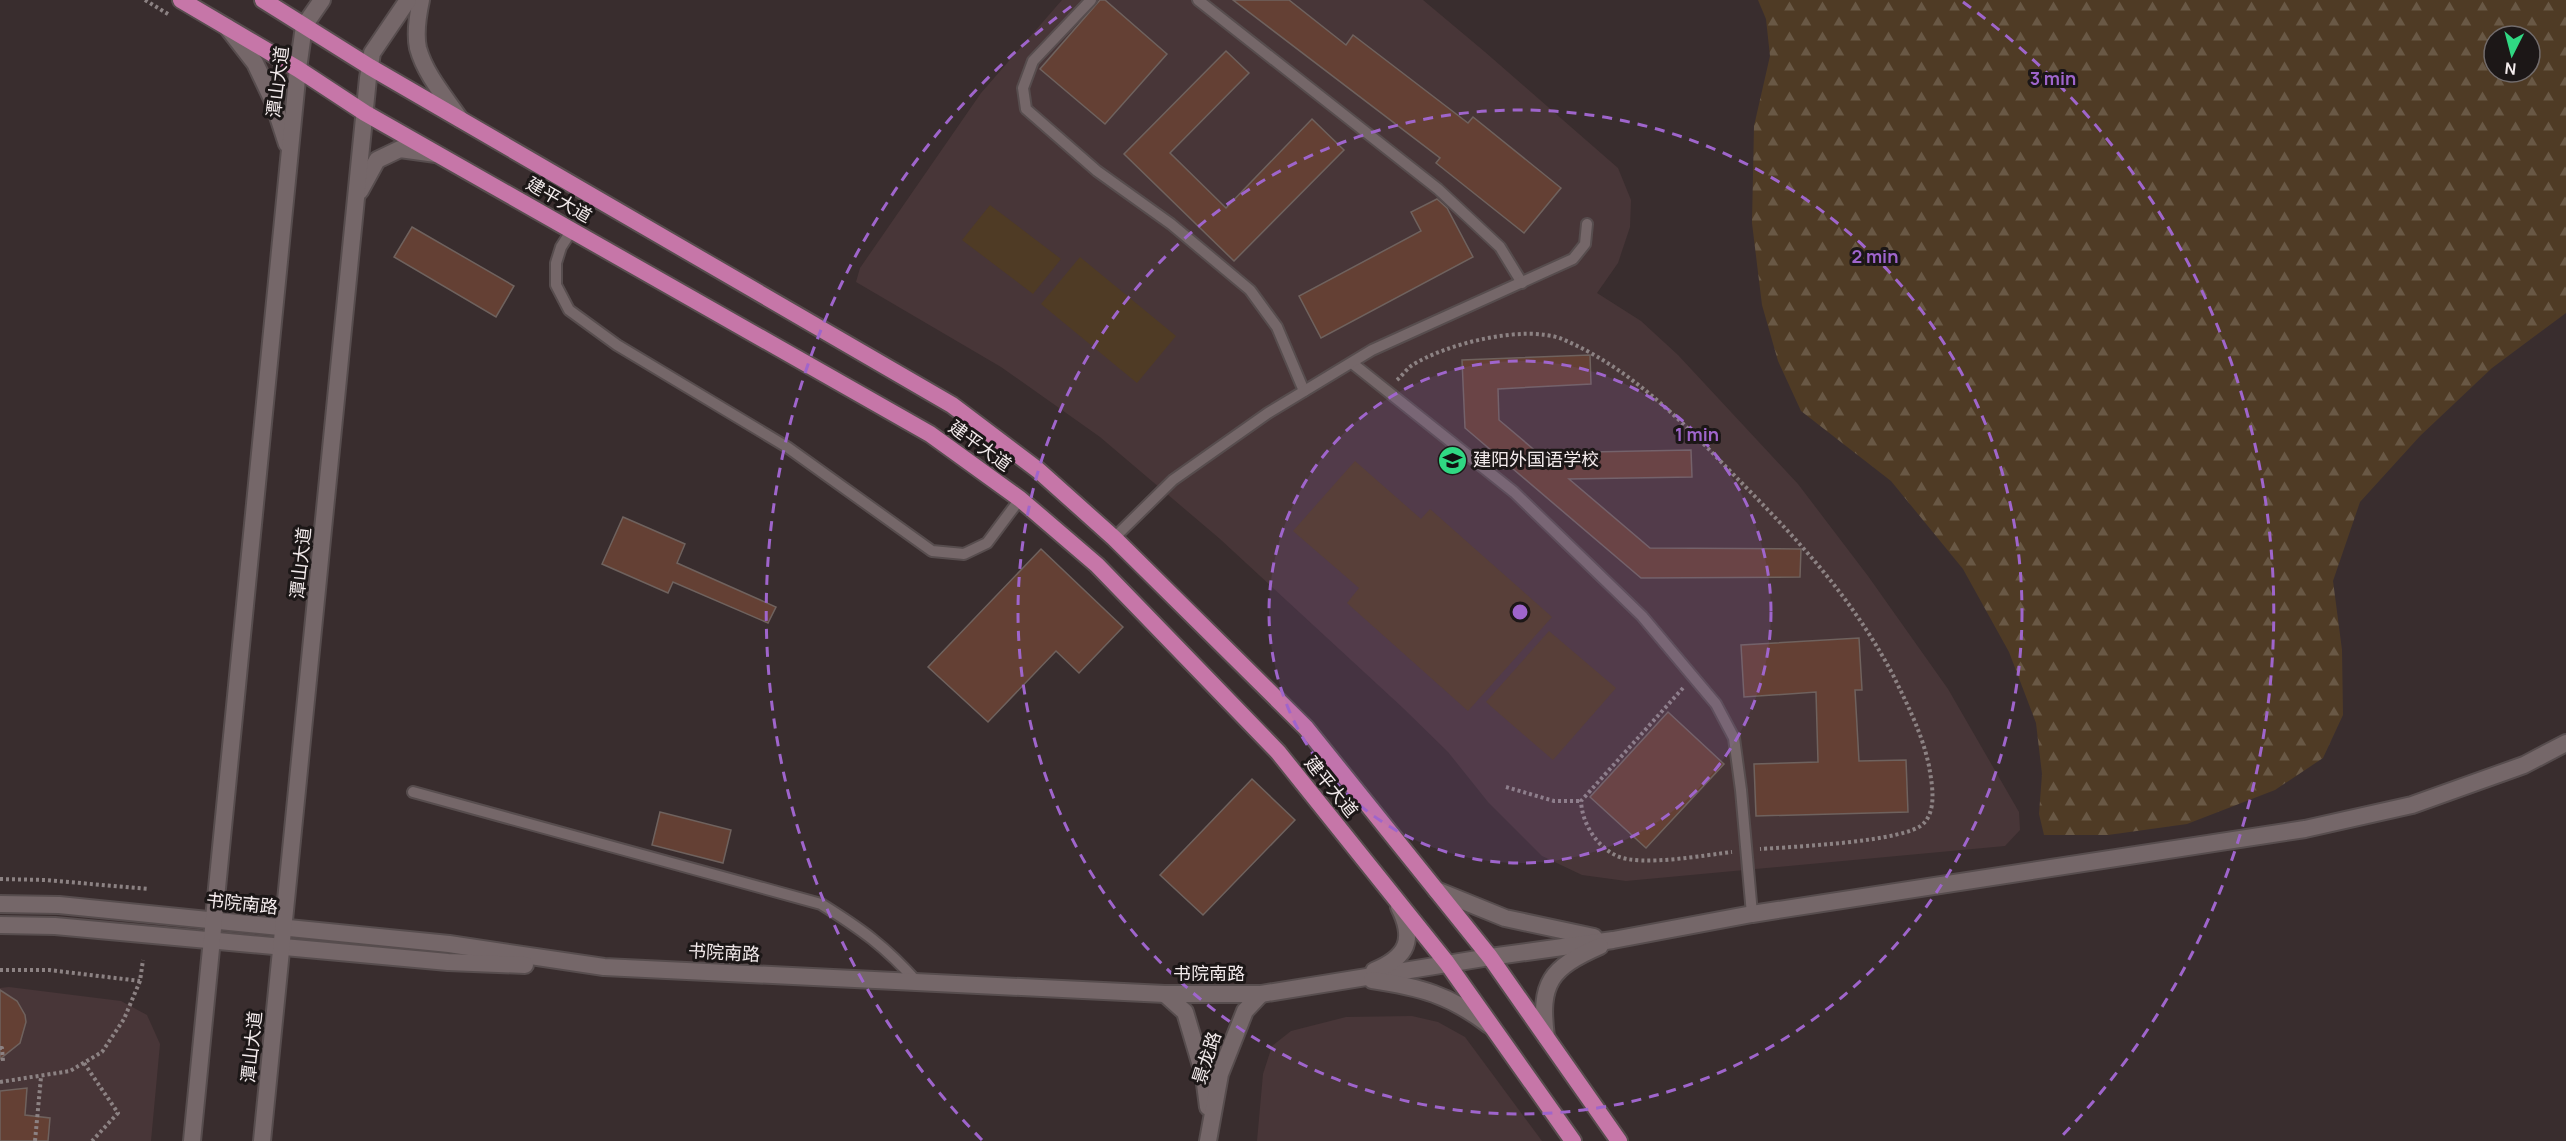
<svg xmlns="http://www.w3.org/2000/svg" width="2566" height="1141" font-family="Manrope,'Noto Sans SC',sans-serif">
<style>
.built{fill:#483638}
.grass{fill:#4f3b25}
.forest{fill:url(#forest-firs);fill-rule:evenodd}
.building{fill:#644034;stroke:#6f625e;stroke-width:1.5}
.lines{fill:none;stroke-linecap:round;stroke-linejoin:round}
.service-casing{stroke:#574d4e;stroke-width:14}
.tertiary-casing{stroke:#574d4e;stroke-width:20}
.secondary-casing{stroke:#574d4e;stroke-width:20}
.primary-casing{stroke:#574d4e;stroke-width:20}
.path{stroke:#8c8283;stroke-width:4;stroke-dasharray:3 3;stroke-linecap:butt}
.service{stroke:#756769;stroke-width:10}
.tertiary{stroke:#756769;stroke-width:16}
.secondary{stroke:#756769;stroke-width:16}
.primary{stroke:#c676a8;stroke-width:16}
.ring{fill:none;stroke:#9f65cc;stroke-width:3;stroke-dasharray:10 8}
.labels{text-anchor:middle;stroke-width:6;stroke-linejoin:round;paint-order:stroke}
.street-label{font-size:18px;fill:#f3ebec;stroke:#1c1717}
.poi-label{font-size:18px;fill:#f3ebec;stroke:#1c1717;text-anchor:start}
.centre{fill:#9f65cc;stroke:#1c1717;stroke-width:3}
.ring-label{font-size:18px;text-anchor:middle;font-weight:bold;fill:#9f65cc;stroke:#1c1717;stroke-width:6;stroke-linejoin:round;paint-order:stroke}
</style>
<defs>
<pattern id="forest-firs" width="22" height="20" patternUnits="userSpaceOnUse" patternTransform="scale(1.5)"><rect width="22" height="20" fill="#4f3b25"/><path d="M5 1l3.5 6h-7zM16 11l3.5 6h-7z" fill="#695845"/></pattern>
</defs>
<rect width="100%" height="100%" fill="#392d2e"/>
<g class="built">
<polygon points="1062,0 1423,0 1485,52 1618,168 1631,200 1630,227 1618,263 1597,293 1641,321 1678,355 1798,484 1868,576 1948,689 2019,812 2020,830 2005,846 1626,881 1582,875 1542,856 1488,802 1448,752 1403,708 1220,539 1100,437 1001,367 856,282 860,268 981,93"/>
<polygon points="9,987 121,1001 147,1015 160,1044 151,1141 0,1141 0,988"/>
<polygon points="1412,1016 1438,1022 1465,1037 1542,1141 1257,1141 1263,1074 1272,1046 1291,1031 1346,1017"/>
</g>
<g class="grass">
<polygon points="990,205 1061,259 1033,294 962,240"/>
<polygon points="1080,257 1176,336 1137,383 1041,304"/>
<polygon points="1355,461 1421,519 1430,509 1552,617 1468,711 1347,603 1359,588 1293,531"/>
<polygon points="1549,631 1616,688 1553,760 1486,702"/>
</g>
<path class="forest" d="M1758 0H2566V313L2492 368 2420 436 2360 502 2333 581 2342 650 2343 715 2323 758 2275 790 2187 824 2108 835H2044L2039 814 2042 774 2036 723 2009 652 1963 569 1891 481 1801 411 1778 361 1762 305 1752 223 1754 126 1770 56 1766 19ZM2494 36H2530V72H2494Z"/>
<g class="building">
<polygon points="1100,0 1105,0 1167,54 1105,124 1040,69"/>
<polygon points="1233,0 1289,0 1346,45 1353,35 1468,123 1473,117 1561,188 1524,233 1436,163 1440,158"/>
<polygon points="1226,51 1249,73 1170,153 1226,208 1312,119 1344,150 1234,261 1124,154"/>
<polygon points="1437,199 1447,208 1473,257 1321,338 1299,296 1421,231 1411,212"/>
<polygon points="412,227 514,286 496,317 394,257"/>
<polygon points="1590,355 1591,384 1498,389 1499,420 1538,453 1691,450 1692,477 1569,479 1650,548 1801,549 1800,577 1641,578 1465,428 1462,360"/>
<polygon points="623,517 685,544 677,563 776,607 768,623 673,582 668,593 602,564"/>
<polygon points="1041,549 1123,627 1079,673 1056,651 988,722 928,667"/>
<polygon points="1859,638 1862,690 1855,690 1859,761 1906,760 1908,812 1756,816 1754,764 1818,762 1816,692 1744,697 1741,645"/>
<polygon points="1668,712 1724,764 1646,848 1590,797"/>
<polygon points="1252,779 1295,820 1203,915 1160,875"/>
<polygon points="660,812 731,830 723,863 652,845"/>
<polygon points="0,990 17,1001 25,1015 26,1022 20,1043 0,1059"/>
<polygon points="27,1088 25,1115 50,1118 48,1141 0,1141 0,1091"/>
</g>
<g class="lines">
<defs>
<g id="service">
<polyline points="1091,0 1033,61 1023,88 1026,109 1097,171 1171,224 1250,290 1277,327 1304,391"/>
<polyline points="1198,0 1438,189 1500,247 1522,283"/>
<polyline points="572,230 561,247 556,263 556,285 569,310 617,345 787,447 932,551 964,554 987,543 1020,499"/>
<polyline points="1352,363 1514,492 1642,616 1716,704 1734,738 1741,790 1752,914"/>
<polyline points="1114,538 1173,480 1268,413 1372,350 1573,259 1585,244 1587,224"/>
<path d="M413 792 821 904C861 929 885 946 917 982"/>
</g>
<g id="tertiary">
<polyline points="1436,890 1505,918 1594,937"/>
<polyline points="1490,957 1613,940 1752,914 2305,829 2412,805 2524,765 2566,743"/>
<polyline points="1165,994 1185,1012 1204,1076 1208,1107"/>
<path d="M1546 1037C1539 983 1550 968 1600 946"/>
<polyline points="1208,1141 1220,1074 1245,1011 1261,994"/>
</g>
<g id="secondary">
<path d="M421 0C418 14 415 34 418 48 425 74 445 97 460 119"/>
<polyline points="227,27 255,63 273,101 287,144"/>
<polyline points="360,191 377,160 400,149 436,154"/>
<polyline points="0,904 59,905 449,944 604,967 1165,994 1261,994 1490,957"/>
<polyline points="0,925 55,926 448,962 525,965"/>
<path d="M1374 971C1408 957 1415 939 1399 907"/>
<path d="M1372 980C1420 987 1450 995 1489 1025"/>
<polyline points="192,1141 298,69 304,26 322,0"/>
<polyline points="262,1141 368,78 372,53 408,0"/>
</g>
<g id="primary">
<polyline points="181,0 298,69 365,113 930,434 1020,499 1097,565 1278,752 1447,963 1573,1141"/>
<polyline points="263,0 370,67 952,405 1038,470 1114,538 1306,728 1490,957 1619,1141"/>
</g>
</defs>
<use href="#service" class="service-casing"/>
<use href="#tertiary" class="tertiary-casing"/>
<use href="#secondary" class="secondary-casing"/>
<use href="#primary" class="primary-casing"/>
<g class="path">
<polyline points="145,0 168,14"/>
<path d="M1397 380C1402 376 1406 370 1411 366 1444 344 1525 324 1562 339 1627 366 1680 419 1728 469 1793 535 1849 592 1893 675 1908 706 1922 733 1929 766 1932 784 1937 809 1924 823 1908 842 1789 847 1760 849"/>
<path d="M1683 688 1581 801C1582 823 1596 846 1617 856 1641 867 1705 855 1732 852"/>
<polyline points="1506,787 1554,801 1581,801"/>
<polyline points="0,879 45,880 149,889"/>
<polyline points="0,970 49,970 140,981"/>
<polyline points="0,1048 2,1048 3,1061 0,1061"/>
<polyline points="84,1063 118,1113 92,1141"/>
<polyline points="0,1082 70,1071 102,1052 124,1019 140,981 143,960"/>
<polyline points="35,1141 41,1077"/>
</g>
<use href="#service" class="service"/>
<use href="#tertiary" class="tertiary"/>
<use href="#secondary" class="secondary"/>
<use href="#primary" class="primary"/>
</g>
<circle cx="1520" cy="612" r="251" fill="#9f65cc" fill-opacity=".12"/>
<g class="ring">
<circle cx="1520" cy="612" r="251"/>
<circle cx="1520" cy="612" r="502"/>
<path d="M982 1140A754 754 0 0 1 1077 2M1963 2A754 754 0 0 1 2058 1140"/>
</g>
<defs>
<symbol id="school-disc" viewBox="-11 -11 22 22"><circle r="9.5" fill="#30d883" stroke="#1c1717"/><path d="M0-5L7-2L0 1L-7-2ZM-4 1L0 2.5L4 1V4Q0 6-4 4Z" fill="#111"/></symbol>
</defs>
<g fill-rule="evenodd">
<use href="#school-disc" x="1436" y="444" width="33" height="33"/>
</g>
<g class="labels">
<g class="street-label">
<text transform="translate(278 82) rotate(-83)" y="6">潭山大道</text>
<text transform="translate(559 200) rotate(30)" y="6">建平大道</text>
<text transform="translate(980 446) rotate(36)" y="6">建平大道</text>
<text transform="translate(301 563) rotate(-84)" y="6">潭山大道</text>
<text transform="translate(1331 787) rotate(51)" y="6">建平大道</text>
<text transform="translate(242 904) rotate(6)" y="6">书院南路</text>
<text transform="translate(724 953) rotate(3)" y="6">书院南路</text>
<text x="1209" y="980">书院南路</text>
<text transform="translate(252 1047) rotate(-84)" y="6">潭山大道</text>
<text transform="translate(1207 1058) rotate(-72)" y="6">景龙路</text>
</g>
<g class="poi-label">
<text x="1473" y="466">建阳外国语学校</text>
</g>
</g>
<circle cx="1520" cy="612" r="9" class="centre"/>
<g class="ring-label">
<text x="2053" y="85">3 min</text>
<text x="1875" y="263">2 min</text>
<text x="1697" y="441">1 min</text>
</g>
<g transform="translate(2512 54) rotate(186)"><circle r="28" fill="#1c1717" stroke="#726c6c" stroke-width="1.5"/>
<path d="M0-4.5L10 22L0 15L-10 22Z" fill="#30d883"/>
<text y="-9" font-size="16" font-weight="bold" text-anchor="middle" fill="#f3ebec">N</text>
</g>
</svg>
